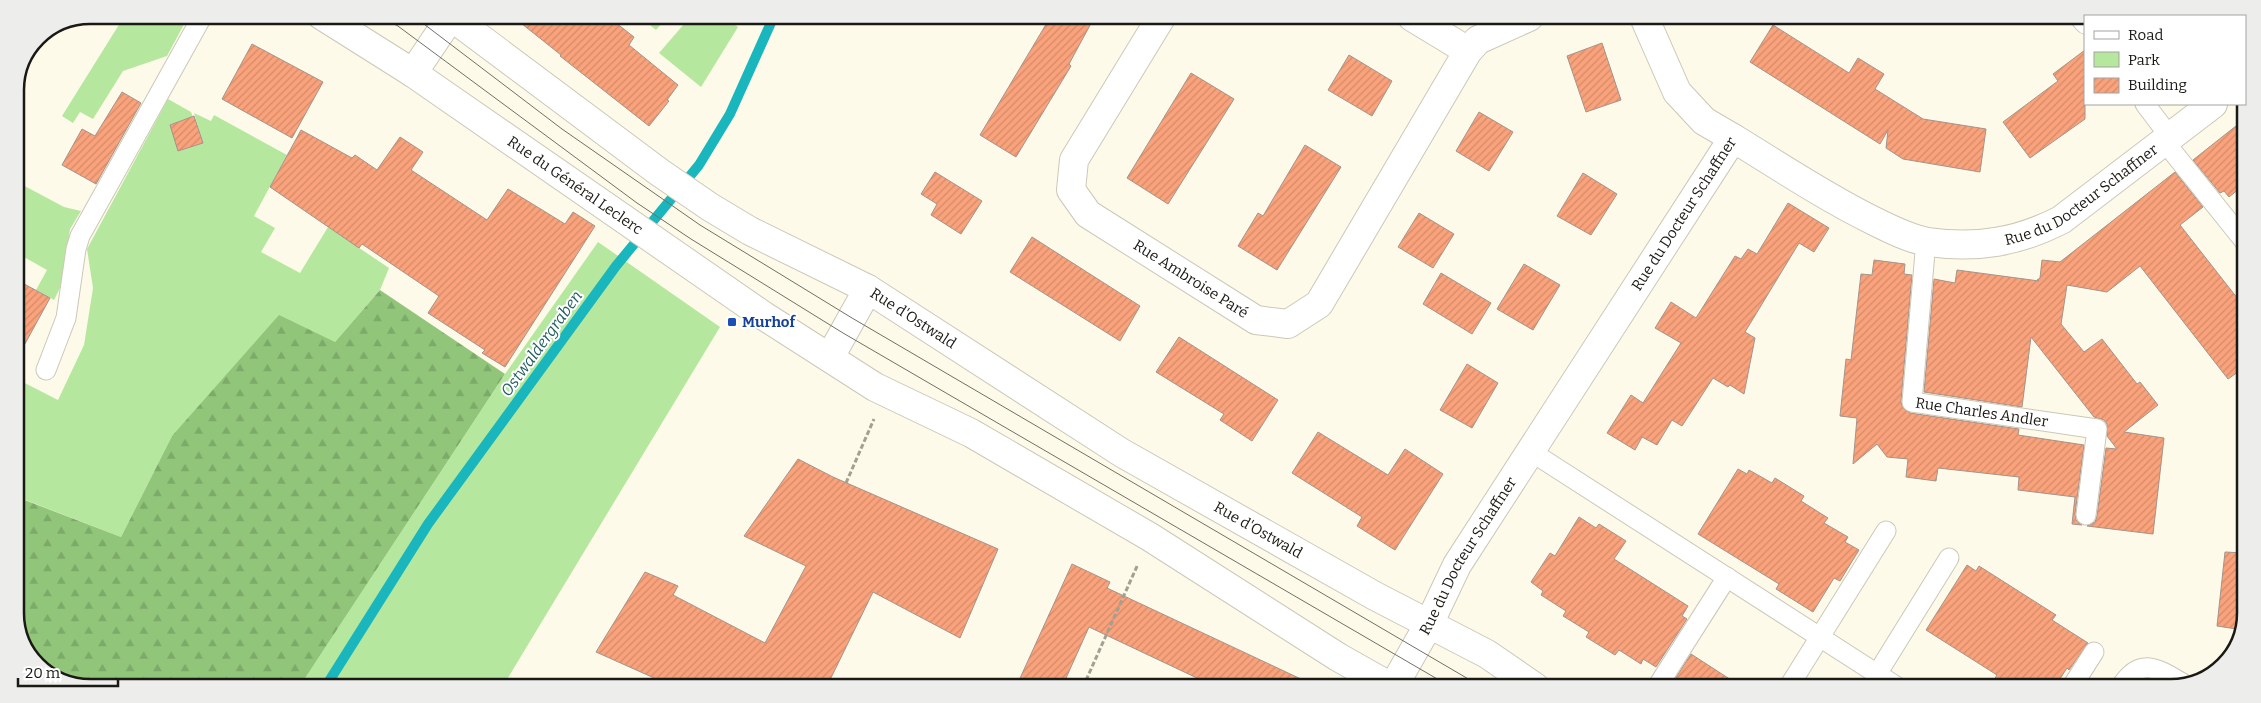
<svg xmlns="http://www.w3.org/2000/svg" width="2261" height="703" font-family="Bitter,serif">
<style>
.green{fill:#b5e89e}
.forest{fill:url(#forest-firs)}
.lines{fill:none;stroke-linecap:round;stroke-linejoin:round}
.stream{stroke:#19b7bd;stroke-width:10}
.building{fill:url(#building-hatch);stroke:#a4938c}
.lane-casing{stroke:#ccc8b7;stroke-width:21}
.street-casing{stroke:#ccc8b7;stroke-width:30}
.secondary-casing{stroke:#ccc8b7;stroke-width:30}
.path{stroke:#a2a093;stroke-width:3;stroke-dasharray:5 2.5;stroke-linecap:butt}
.lane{stroke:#fff;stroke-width:19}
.street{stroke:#fff;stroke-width:28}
.secondary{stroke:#fff;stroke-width:28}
.tram{stroke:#727065;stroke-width:1}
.transit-dot{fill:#1a4fb4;stroke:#fff;stroke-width:2}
.labels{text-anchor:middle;stroke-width:4;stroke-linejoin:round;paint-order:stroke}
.street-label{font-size:15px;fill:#1a1913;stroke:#fff}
.transit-label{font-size:15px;font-weight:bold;fill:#164399;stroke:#fff;text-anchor:start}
.water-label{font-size:16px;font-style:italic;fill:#265f61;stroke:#fff}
.rim{fill:none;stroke:#1a1913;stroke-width:2.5}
</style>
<defs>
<pattern id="forest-firs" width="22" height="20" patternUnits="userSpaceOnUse" patternTransform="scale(1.25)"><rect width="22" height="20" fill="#91c67a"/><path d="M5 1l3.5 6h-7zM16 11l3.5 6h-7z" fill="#7caa69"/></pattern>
<pattern id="building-hatch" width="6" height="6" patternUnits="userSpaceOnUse" patternTransform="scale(1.25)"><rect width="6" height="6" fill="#f9a27b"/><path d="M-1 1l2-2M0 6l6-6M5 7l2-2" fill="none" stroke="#d58b69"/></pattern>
</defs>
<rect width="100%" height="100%" fill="#fefae9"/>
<g class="green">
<polygon points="125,15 189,15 167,56 123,71 93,119 80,112 73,123 62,116"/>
<polygon points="639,16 668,16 656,30"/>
<polygon points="691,16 723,16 738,27 701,87 659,53"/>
<polygon points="168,99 191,112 193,117 170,125 179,151 203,143 194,113 211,121 214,115 287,155 254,216 275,228 261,252 300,273 328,227 389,268 380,290 335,342 172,436 121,537 23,499 15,512 15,378 58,400 84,345 93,288 87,249"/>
<polygon points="19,183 64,207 81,211 70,229 64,280 54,300 36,290 47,270 15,252 15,189"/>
<polygon points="598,242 720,327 503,686 300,686 505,374"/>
</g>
<polygon class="forest" points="380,290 505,374 300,686 70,685 33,662 15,619 15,512 22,499 121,537 172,436 279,315 335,342"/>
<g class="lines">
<polyline class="stream" points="326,686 428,524 616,266 699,165 730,114 774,16"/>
</g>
<g class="building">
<polygon points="512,16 607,16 634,37 629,45 678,85 667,100 669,101 649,126 560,56 561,55"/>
<polygon points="1051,16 1095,16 1069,64 1071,66 1016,157 980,135"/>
<polygon points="1773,25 1849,73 1858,58 1884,74 1875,89 1923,119 1986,129 1980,172 1903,159 1886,148 1888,130 1880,144 1750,62"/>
<polygon points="1602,43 1621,100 1586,112 1567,56"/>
<polygon points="252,44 323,82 292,138 222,99"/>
<polygon points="2085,50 2085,119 2030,158 2003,122 2058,81 2053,74"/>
<polygon points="1349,55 1392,81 1372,116 1328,90"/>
<polygon points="1191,73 1234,99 1168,204 1127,178"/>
<polygon points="122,92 141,103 96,184 62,165 82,129 95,136"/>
<polygon points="1479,112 1513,132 1489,171 1456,151"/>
<polygon points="194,116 203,143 178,151 170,125"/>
<polygon points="2246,118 2245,184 2229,197 2224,191 2220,193 2193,160"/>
<polygon points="301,130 352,158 355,155 377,170 400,137 423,152 411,170 487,220 508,189 565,224 573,212 595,226 505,367 482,353 485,350 428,313 439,296 362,244 359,248 270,187"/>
<polygon points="1305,145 1341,167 1277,270 1238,246 1258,213 1263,216"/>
<polygon points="935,172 982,201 961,234 931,215 937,204 921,194"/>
<polygon points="2175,172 2203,207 2180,225 2245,308 2245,367 2228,379 2140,266 2107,292 2067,285 2061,324 2084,352 2102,339 2137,384 2140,382 2158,405 2124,432 2164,438 2153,534 2087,526 2095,522 2097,516 2106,448 2117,449 2107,436 2107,424 2104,420 2094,417 2031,337 2022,407 1924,392 1934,279 1955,283 1957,270 2039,281 2037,280 2040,278 2042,260 2060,262"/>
<polygon points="1583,173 1617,194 1591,235 1557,216"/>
<polygon points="1788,203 1829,228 1814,252 1799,243 1745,332 1755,338 1744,394 1730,385 1728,387 1713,378 1682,426 1672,420 1657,445 1642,437 1635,450 1607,433 1631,395 1643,403 1681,343 1655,328 1671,302 1696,318 1735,256 1741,259 1748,249 1757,254"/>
<polygon points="1419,213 1454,234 1433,268 1398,247"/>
<polygon points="1032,237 1140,306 1120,341 1010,272"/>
<polygon points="1874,260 1905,264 1904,274 1912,275 1901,401 1902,407 1910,413 2019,429 2018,435 2084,445 2075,514 2076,520 2082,525 2072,524 2075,497 2018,490 2019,477 1938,468 1936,481 1906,477 1908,459 1887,457 1877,444 1853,464 1857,418 1840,416 1846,359 1851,360 1861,274 1872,275"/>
<polygon points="1524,264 1560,285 1533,330 1497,309"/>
<polygon points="1441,273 1491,303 1472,334 1423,304"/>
<polygon points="15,279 50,298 15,362"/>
<polygon points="1179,337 1278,400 1252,441 1220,420 1224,414 1156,372"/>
<polygon points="1467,364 1498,383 1472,428 1440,410"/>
<polygon points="1318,432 1388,475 1405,449 1443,474 1395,550 1357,526 1362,517 1292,473"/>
<polygon points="798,459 833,477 998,549 960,638 873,592 827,686 672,686 596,652 645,572 678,586 673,595 765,643 806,566 744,536"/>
<polygon points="1738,469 1747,474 1749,470 1772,483 1775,478 1804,496 1801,501 1828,518 1824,523 1848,537 1845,542 1859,550 1840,581 1834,578 1813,612 1776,589 1779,584 1698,534"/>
<polygon points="1579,517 1596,528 1599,524 1626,541 1614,559 1688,606 1682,616 1687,619 1656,667 1643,659 1641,664 1619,650 1615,655 1586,637 1589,632 1563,616 1566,611 1541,595 1543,591 1531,582 1550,553 1555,556"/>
<polygon points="2225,552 2244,553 2243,630 2217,626"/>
<polygon points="1072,564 1110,582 1107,588 1318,687 1216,687 1089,627 1062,687 1016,687"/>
<polygon points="1967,565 1976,571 1979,566 2056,615 2052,620 2088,643 2069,670 2067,668 2054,688 1989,688 1997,675 1926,630"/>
<polygon points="1691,654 1742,687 1688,687 1675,679"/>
</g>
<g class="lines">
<defs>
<g id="lane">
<polyline points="2079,17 2085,24"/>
<polyline points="2145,104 2170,137"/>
<polyline points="2164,141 2245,242"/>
<path id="s1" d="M1926 241 1912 402 2097 429 2086 515"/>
<polyline points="46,370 66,318 76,249 80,236 203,15"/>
<polyline points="1530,451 1899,688"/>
<polyline points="1877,674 1949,558"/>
<polyline points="1657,687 1727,577"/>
<polyline points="1788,688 1886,531"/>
<polyline points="2071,688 2094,652"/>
<path d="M2120 688C2140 655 2158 669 2184 684"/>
</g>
<g id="street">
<path id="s2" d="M1162 16 1074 160 1071 190 1088 214 1256 320 1288 324 1319 304 1468 51 1478 40 1529 17"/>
<polyline points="1412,17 1468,51"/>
<polyline points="1644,17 1677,92 1704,121 1733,138"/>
<polyline points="413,73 452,15"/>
<path id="s3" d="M1393 687 1429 624 1457 565 1733 138C1779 166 1825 197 1874 221 1890 229 1910 239 1928 242 1976 249 2018 242 2061 220L2213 104"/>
</g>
<g id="secondary">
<path id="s4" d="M321 15 413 73 764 316 875 387 971 433 1150 537 1338 657 1391 687"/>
<path id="s5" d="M449 15 659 172 710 207 750 231 868 289 1122 453 1375 596 1487 654 1535 687"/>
<polyline points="830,357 868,289"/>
</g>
</defs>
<use href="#lane" class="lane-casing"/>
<use href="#street" class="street-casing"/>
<use href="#secondary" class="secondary-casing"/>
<g class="path">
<polyline points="395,25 403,15"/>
<polyline points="846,483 874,419"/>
<polyline points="632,686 634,682"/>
<polyline points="1083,687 1138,564"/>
<polyline points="1465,687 1470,680"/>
</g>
<use href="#lane" class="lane"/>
<use href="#street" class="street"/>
<use href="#secondary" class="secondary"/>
<g class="tram">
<polyline points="383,15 637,203 691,239 843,333 1451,687"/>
<polyline points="412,15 562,129 700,225 852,318 1482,687"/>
</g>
</g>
<rect class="transit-dot" x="727" y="317" width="10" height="10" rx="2.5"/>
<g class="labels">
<g class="street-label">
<text dy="5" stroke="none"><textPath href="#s4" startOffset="306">Rue du Général Leclerc</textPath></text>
<text dy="5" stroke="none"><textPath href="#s3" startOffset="1035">Rue du Docteur Schaffner</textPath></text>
<text dy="5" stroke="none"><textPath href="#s3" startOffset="556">Rue du Docteur Schaffner</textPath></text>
<text dy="5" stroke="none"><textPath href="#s2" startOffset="350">Rue Ambroise Paré</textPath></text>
<text dy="5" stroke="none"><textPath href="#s5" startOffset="556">Rue d'Ostwald</textPath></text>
<text dy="5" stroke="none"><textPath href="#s1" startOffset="232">Rue Charles Andler</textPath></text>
<text dy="5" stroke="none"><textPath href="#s5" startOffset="961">Rue d'Ostwald</textPath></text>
<text dy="5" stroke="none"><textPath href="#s3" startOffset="151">Rue du Docteur Schaffner</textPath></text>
</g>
<g class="transit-label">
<text x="742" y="327">Murhof</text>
</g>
<g class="water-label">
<text transform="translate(541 343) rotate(-54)" y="6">Ostwaldergraben</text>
</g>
</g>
<path d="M0 0H2261V703H0ZM90 24H2171A66 66 0 0 1 2237 90V613A66 66 0 0 1 2171 679H90A66 66 0 0 1 24 613V90A66 66 0 0 1 90 24Z" fill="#ededec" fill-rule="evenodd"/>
<path class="rim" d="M90 24H2171A66 66 0 0 1 2237 90V613A66 66 0 0 1 2171 679H90A66 66 0 0 1 24 613V90A66 66 0 0 1 90 24Z"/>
<rect x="2084" y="15" width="162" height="90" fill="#ffffff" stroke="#a3a3a1"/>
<rect x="2094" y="31" width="25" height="8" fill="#ffffff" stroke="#a3a3a1"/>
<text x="2128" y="40" font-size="15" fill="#1a1913">Road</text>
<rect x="2094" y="52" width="25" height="15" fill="#b5e89e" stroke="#a3a3a1"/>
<text x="2128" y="65" font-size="15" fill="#1a1913">Park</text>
<rect x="2094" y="78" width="25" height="15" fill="url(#building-hatch)" stroke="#a3a3a1"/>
<text x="2128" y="90" font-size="15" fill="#1a1913">Building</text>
<path d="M18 678v8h100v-8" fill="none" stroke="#1a1913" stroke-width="2.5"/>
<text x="25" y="678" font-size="15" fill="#1a1913" stroke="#ffffff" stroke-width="4" paint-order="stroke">20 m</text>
</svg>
